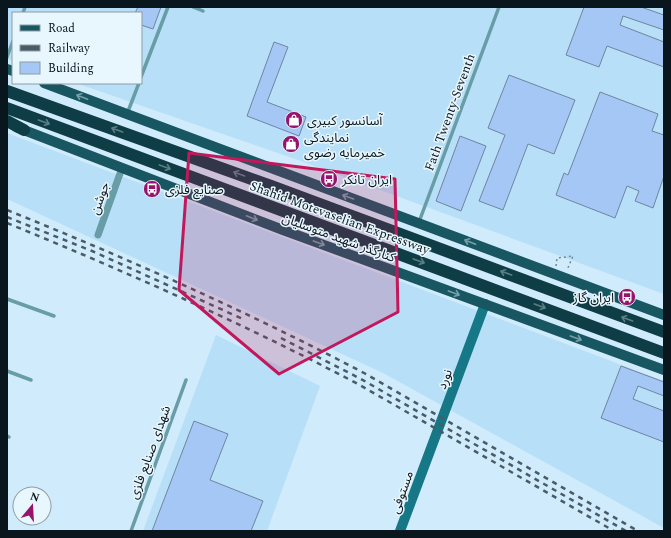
<svg xmlns="http://www.w3.org/2000/svg" width="671" height="538" font-family="Spectral,'Noto Sans Arabic',serif">
<style>
.built{fill:#b7e0f8}
.building{fill:#a4c7f5;stroke:#71849e}
.lines{fill:none;stroke-linecap:round;stroke-linejoin:round}
.path{stroke:#738793;stroke-width:1.5;stroke-dasharray:2 3;stroke-linecap:butt}
.lane{stroke:#689ca6;stroke-width:3.5}
.street{stroke:#689ca6;stroke-width:7}
.secondary{stroke:#167786;stroke-width:10}
.primary{stroke:#185762;stroke-width:10}
.highway{stroke:#0f3d45;stroke-width:12}
.rail{stroke:#4b5b65;stroke-width:2.5;stroke-dasharray:5 5;stroke-linecap:butt}
.oneway{stroke:#769fa8}
.oneway2{stroke:#5b7e86}
.marked{fill:#c2185b;fill-opacity:0.2;stroke:#c2185b;stroke-width:3;stroke-linejoin:round}
.labels{text-anchor:middle;stroke-width:3;stroke-linejoin:round;paint-order:stroke}
.street-label{font-size:13px;fill:#0a161d;stroke:#e8f6fe}
.poi-label{font-size:13px;fill:#0a161d;stroke:#e8f6fe;text-anchor:start}
</style>
<rect width="100%" height="100%" fill="#d0ebfb"/>
<g class="built">
<polygon points="7,7 664,7 664,294 298,160 76,83 141,83 141,13 13,13 13,61 7,59"/>
<polygon points="7,133 664,381 664,528 383,373 7,199"/>
<polygon points="216,335 320,386 267,531 143,531"/>
</g>
<g class="building">
<polygon points="138,7 161,7 153,29 141,25 141,13 135,13"/>
<polygon points="584,7 641,7 664,15 664,30 623,16 620,25 664,42 664,67 607,46 599,67 566,55"/>
<polygon points="274,42 288,47 267,102 306,117 299,136 247,116"/>
<polygon points="509,75 575,100 554,154 528,144 503,210 479,201 505,135 488,128"/>
<polygon points="600,92 658,114 652,131 664,135 664,176 653,208 635,201 639,191 627,186 615,218 556,195 564,173 568,175"/>
<polygon points="460,136 486,146 461,211 436,201"/>
<polygon points="621,366 664,382 664,396 638,386 633,399 664,411 664,442 601,418"/>
<polygon points="194,421 228,434 210,480 263,501 251,531 152,531"/>
</g>
<g class="lines">
<polyline class="path" points="556,266 557,258 573,256 567,270"/>
<g class="lane">
<polyline points="193,7 203,11"/>
<polyline points="23,13 25,7"/>
<polyline points="7,57 13,41"/>
<polyline points="141,77 168,7"/>
<polyline points="127,114 139,83"/>
<polyline points="419,222 499,7"/>
<polyline points="7,299 54,316"/>
<polyline points="7,371 31,380"/>
<polyline points="7,436 9,437"/>
<polyline points="131,531 186,380"/>
</g>
<polyline class="street" points="98,235 122,168"/>
<polyline class="secondary" points="400,531 485,304"/>
<g class="primary">
<polyline points="7,69 13,71"/>
<polyline points="44,83 664,315"/>
<polyline points="16,127 283,230 664,370"/>
</g>
<g class="highway">
<polyline points="7,91 271,186 664,332"/>
<polyline points="7,108 664,353"/>
<polyline points="7,121 24,130"/>
</g>
<g class="rail">
<path d="M7 210C129 259 248 312 364 373L638 531"/>
<polyline points="7,217 92,251 245,320"/>
<path d="M7 223C127 272 244 324 358 384L614 531"/>
<polyline points="281,338 361,379 626,531"/>
</g>
</g>
<defs><path id="oneway-shaft" d="M-6 0H5M1.5-3L5.5 0L1.5 3" fill="none" stroke-width="1.6" stroke-linecap="round" stroke-linejoin="round"/></defs>
<g class="oneway">
<use href="#oneway-shaft" transform="translate(82 97) rotate(-159)"/>
<use href="#oneway-shaft" transform="translate(348 197) rotate(-160)"/>
<use href="#oneway-shaft" transform="translate(252 218) rotate(21)"/>
<use href="#oneway-shaft" transform="translate(470 242) rotate(-159)"/>
<use href="#oneway-shaft" transform="translate(319 243) rotate(20)"/>
<use href="#oneway-shaft" transform="translate(454 293) rotate(20)"/>
<use href="#oneway-shaft" transform="translate(576 338) rotate(20)"/>
</g>
<g class="oneway2">
<use href="#oneway-shaft" transform="translate(44 122) rotate(20)"/>
<use href="#oneway-shaft" transform="translate(117 130) rotate(-160)"/>
<use href="#oneway-shaft" transform="translate(165 167) rotate(20)"/>
<use href="#oneway-shaft" transform="translate(239 174) rotate(-160)"/>
<use href="#oneway-shaft" transform="translate(419 261) rotate(20)"/>
<use href="#oneway-shaft" transform="translate(506 273) rotate(-160)"/>
<use href="#oneway-shaft" transform="translate(540 306) rotate(20)"/>
<use href="#oneway-shaft" transform="translate(627 319) rotate(-160)"/>
</g>
<path class="marked" d="M189 153 395 179 398 312 279 374 179 290Z"/>
<defs>
<symbol id="shop-disc" viewBox="-11 -11 22 22"><circle r="9.5" fill="#95156e" stroke="#e8f6fe"/><path d="M-5-2.5h2.3a2.7 3.5 0 0 1 5.4 0H5L5.5 6h-11ZM-1.5-2.5h3a1.5 2.3 0 0 0-3 0Z" fill="#fff"/></symbol>
<symbol id="bus-disc" viewBox="-11 -11 22 22"><circle r="9.5" fill="#95156e" stroke="#e8f6fe"/><path d="M-5-6H5V4H4V6H2V4H-2V6H-4V4H-5ZM-3.5-4V0h7V-4ZM-3.5 1.2v1.5H-2V1.2ZM2 1.2v1.5H3.5V1.2Z" fill="#fff"/></symbol>
</defs>
<g fill-rule="evenodd">
<use href="#shop-disc" x="284" y="110" width="20" height="20"/>
<use href="#shop-disc" x="281" y="134" width="20" height="20"/>
<use href="#bus-disc" x="319" y="169" width="20" height="20"/>
<use href="#bus-disc" x="142" y="179" width="20" height="20"/>
<use href="#bus-disc" x="617" y="287" width="20" height="20"/>
</g>
<g class="labels">
<g class="street-label">
<text transform="translate(449 112) rotate(-70)" y="5">Fath Twenty-Seventh</text>
<text transform="translate(99 198) rotate(-70)" y="5">جوشن</text>
<text transform="translate(340 217) rotate(20)" y="5">Shahid Motevaselian Expressway</text>
<text transform="translate(339 237) rotate(20)" y="5">کنارگذر شهید متوسلیان</text>
<text transform="translate(444 379) rotate(-69)" y="5">نورد</text>
<text transform="translate(149 452) rotate(-70)" y="5">شهدای صنایع فلزی</text>
<text transform="translate(401 492) rotate(-70)" y="5">مستوفی</text>
</g>
<g class="poi-label">
<text x="307" y="125">آسانسور کبیری</text>
<text x="304" y="142">نمایندگی<tspan x="304" dy="15">خمیرمایه رضوی</tspan></text>
<text x="342" y="184">ایران تانکر</text>
<text x="165" y="194">صنایع فلزی</text>
<text x="614" y="302" text-anchor="end">ایران گاز</text>
</g>
</g>
<rect width="671" height="538" fill="none" stroke="#0a161d" stroke-width="16"/>
<rect x="12" y="12" width="130" height="72" fill="#e8f6fe" stroke="#8f9ca4"/>
<rect x="20" y="25" width="20" height="6" fill="#185762" stroke="#8f9ca4"/>
<text x="48" y="32" font-size="12" fill="#0a161d">Road</text>
<rect x="20" y="45" width="20" height="6" fill="#4b5b65" stroke="#8f9ca4"/>
<text x="48" y="52" font-size="12" fill="#0a161d">Railway</text>
<rect x="20" y="62" width="20" height="12" fill="#a4c7f5" stroke="#8f9ca4"/>
<text x="48" y="72" font-size="12" fill="#0a161d">Building</text>
<g transform="translate(32 506) rotate(18)"><circle r="19" fill="#e8f6fe" stroke="#8f9ca4"/>
<path d="M0-3L7 15L0 10L-7 15Z" fill="#95156e"/>
<text y="-6" font-size="11" font-weight="bold" text-anchor="middle" fill="#0a161d">N</text>
</g>
</svg>
